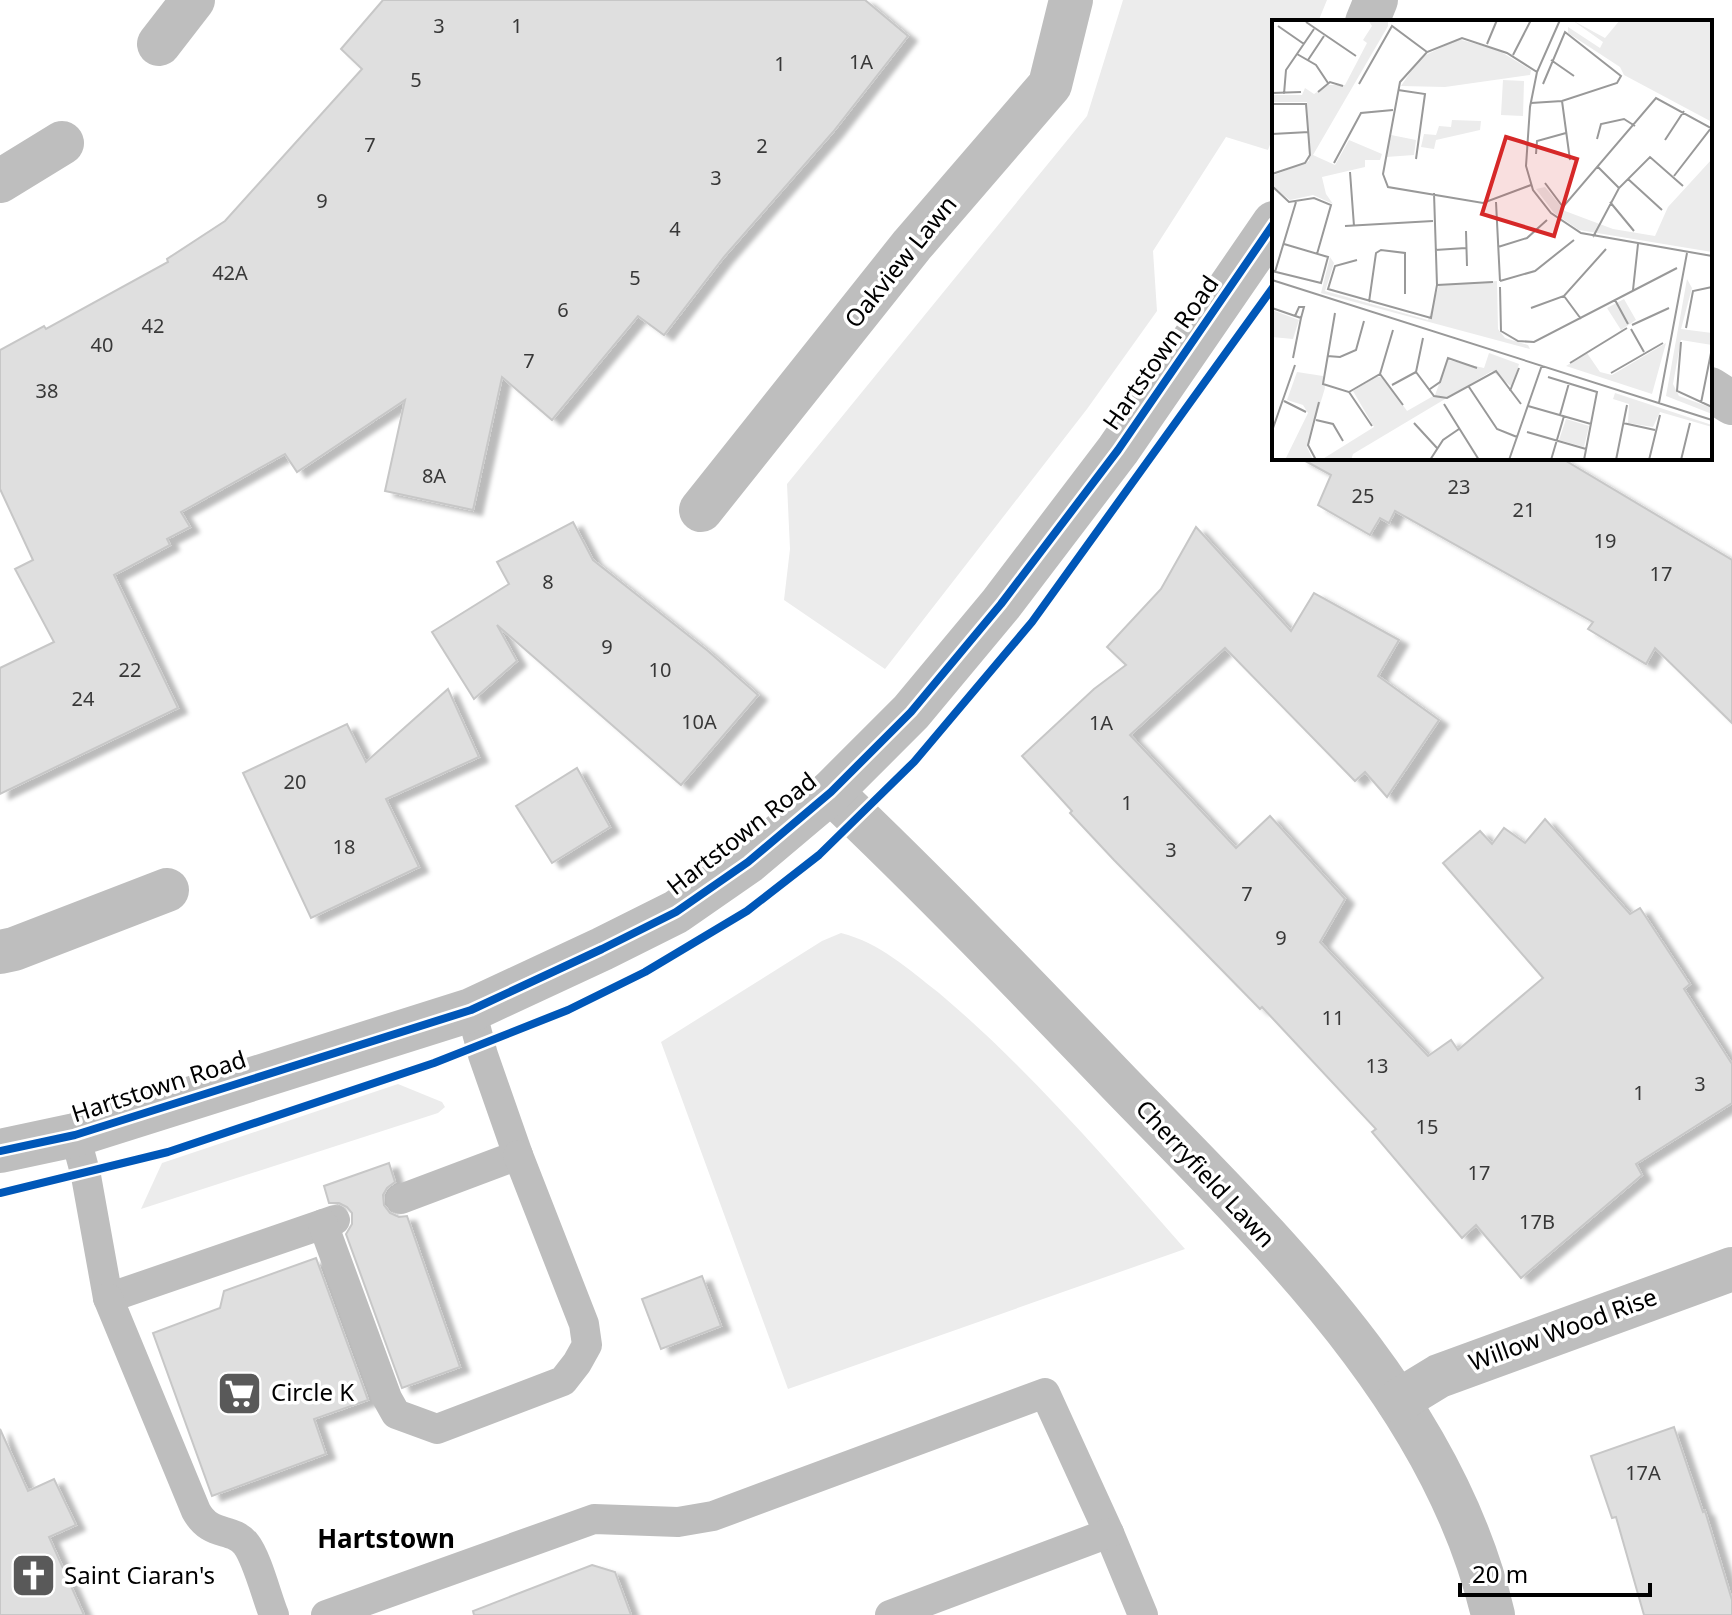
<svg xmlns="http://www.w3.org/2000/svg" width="1732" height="1615" font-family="'Noto Sans',sans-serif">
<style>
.green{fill:#ececec}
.building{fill:#dfdfdf;stroke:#c7c7c7;stroke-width:2;filter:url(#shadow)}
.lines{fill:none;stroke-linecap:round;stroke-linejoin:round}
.service{stroke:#bebebe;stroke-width:30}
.minor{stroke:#bebebe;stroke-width:44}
.tertiary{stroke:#bebebe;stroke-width:44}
.cycleway-casing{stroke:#fff;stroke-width:13}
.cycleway{stroke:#0057b8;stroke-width:8}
.labels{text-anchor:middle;stroke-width:7;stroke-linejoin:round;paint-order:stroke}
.number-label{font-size:20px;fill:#383838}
.street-label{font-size:24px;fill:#000;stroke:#fff}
.poi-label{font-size:24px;fill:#000;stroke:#fff;text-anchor:start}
.neighbourhood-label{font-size:26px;font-weight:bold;fill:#000;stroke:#fff}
.inset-road{fill:none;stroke:#999;stroke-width:2}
.view{fill:#d62828;fill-opacity:0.15;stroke:#d62828;stroke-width:4}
.inset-edge{fill:none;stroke:#000;stroke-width:4}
</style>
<defs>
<filter id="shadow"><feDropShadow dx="9" dy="5" stdDeviation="2" flood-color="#0004"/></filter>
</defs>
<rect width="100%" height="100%" fill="#fff"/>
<g class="green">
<polygon points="1123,0 1327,0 1318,22 1274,22 1274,134 1268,150 1226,137 1153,251 1157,311 1087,409 885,669 784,600 790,549 787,484 1087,116"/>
<path d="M841 933C880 943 907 968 939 993 1029 1069 1107 1160 1185 1249L788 1389 661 1042 822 941Z"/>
<polygon points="398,1084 442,1102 445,1107 438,1113 141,1209 162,1163"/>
</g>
<g class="building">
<polygon points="383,0 865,0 908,36 833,132 724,257 664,335 638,316 552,420 502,377 473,510 385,491 405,400 297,472 285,454 181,512 190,527 167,539 170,545 114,575 178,708 0,794 0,668 54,642 15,569 33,560 0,489 0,350 44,326 46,329 168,262 167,259 225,221 362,69 341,49"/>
<polygon points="1300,458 1561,458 1732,560 1732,723 1655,648 1646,664 1588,629 1593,622 1395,511 1389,523 1380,518 1370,535 1318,505 1331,475"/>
<polygon points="573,522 593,560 708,651 758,695 681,785 497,625 517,661 474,699 432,632 509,584 497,562"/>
<polygon points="1196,527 1291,631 1314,593 1399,640 1378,676 1439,720 1387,797 1365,772 1355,781 1225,648 1130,735 1236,848 1270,816 1345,899 1320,942 1428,1056 1451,1040 1458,1050 1543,978 1443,863 1480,831 1492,844 1504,828 1525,843 1545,819 1630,914 1640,908 1690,984 1684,989 1732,1064 1732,1103 1636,1164 1642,1175 1521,1278 1476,1225 1462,1238 1372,1132 1376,1129 1262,1007 1260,1009 1114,860 1070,813 1072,811 1022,756 1094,689 1126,665 1107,647 1161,589"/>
<polygon points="448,689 479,757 386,799 419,867 311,918 243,773 347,724 366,762"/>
<polygon points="577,768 610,827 552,863 516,806"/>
<polygon points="389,1163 395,1182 387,1188 383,1195 384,1205 390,1213 399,1217 407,1216 460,1367 402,1388 346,1234 352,1224 352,1213 347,1207 339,1203 329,1203 324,1186"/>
<polygon points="316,1258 368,1400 314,1419 326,1454 212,1496 153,1333 220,1308 224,1291"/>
<polygon points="702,1276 721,1326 661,1349 642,1299"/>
<polygon points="1674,1427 1703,1512 1705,1511 1732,1600 1732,1615 1644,1615 1616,1517 1612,1518 1591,1456"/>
<polygon points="0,1429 28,1491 54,1479 76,1525 49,1537 84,1615 0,1615"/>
<polygon points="592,1565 615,1572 631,1615 474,1615 473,1611"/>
</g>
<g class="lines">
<g class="service">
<polyline points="75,1135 86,1176 108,1298 335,1220"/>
<polyline points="401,1199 518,1155 483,1055 471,1010"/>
<polyline points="323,1224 387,1398 396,1414 437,1429 563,1381 577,1363 587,1345 584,1324 518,1155"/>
<path d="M108 1298 196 1511C211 1538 231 1526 246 1544 257 1558 267 1598 274 1615"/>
<polyline points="326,1615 594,1519 678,1522 713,1516 1045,1393 1109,1533 1143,1615"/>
<polyline points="890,1615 1109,1533"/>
</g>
<g class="minor">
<polyline points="159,44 193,0"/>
<polyline points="0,181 62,143"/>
<polyline points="1710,389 1732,403"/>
<polyline points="701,510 912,245 1050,85 1071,0"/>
<path d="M831 792C930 886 1025 985 1120 1084 1268 1237 1443 1399 1493 1615"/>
<polyline points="0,952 14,949 167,890"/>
<polyline points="1398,1401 1439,1376 1732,1269"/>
</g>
<g class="tertiary">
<polyline points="1367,22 1376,0"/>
<polyline points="0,1151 75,1135 471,1010 602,949 676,912 748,862 831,792 911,712 1001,604 1118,450 1274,223"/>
</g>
<defs>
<g id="cycleway">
<polyline points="0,1151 75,1135 471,1010 602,949 676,912 748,862 831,792 911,712 1001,604 1118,450 1274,223"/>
<polyline points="0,1193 168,1152 434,1063 568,1010 645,972 747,911 819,855 914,762 1032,622 1274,286"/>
</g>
</defs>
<use href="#cycleway" class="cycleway-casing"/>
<use href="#cycleway" class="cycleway"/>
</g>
<defs>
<symbol id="supermarket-square" viewBox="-11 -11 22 22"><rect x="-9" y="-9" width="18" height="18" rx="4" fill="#595959" stroke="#fff"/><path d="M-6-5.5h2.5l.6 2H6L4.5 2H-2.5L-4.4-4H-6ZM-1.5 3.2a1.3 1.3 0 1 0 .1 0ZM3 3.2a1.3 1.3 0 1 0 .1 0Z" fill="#fff"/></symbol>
<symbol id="church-square" viewBox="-11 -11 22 22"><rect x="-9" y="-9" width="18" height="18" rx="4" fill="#595959" stroke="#fff"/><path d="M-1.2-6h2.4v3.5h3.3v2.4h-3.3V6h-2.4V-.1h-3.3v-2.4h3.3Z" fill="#fff"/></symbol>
</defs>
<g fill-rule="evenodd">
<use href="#supermarket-square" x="214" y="1368" width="51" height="51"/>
<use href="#church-square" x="8" y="1550" width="51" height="51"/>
</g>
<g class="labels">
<g class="number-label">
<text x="439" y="33">3</text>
<text x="517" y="33">1</text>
<text x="861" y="69">1A</text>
<text x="780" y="71">1</text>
<text x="416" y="87">5</text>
<text x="370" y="152">7</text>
<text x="762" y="153">2</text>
<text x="716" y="185">3</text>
<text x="322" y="208">9</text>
<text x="675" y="236">4</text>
<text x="230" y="280">42A</text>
<text x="635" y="285">5</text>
<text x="563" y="317">6</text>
<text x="153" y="333">42</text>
<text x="102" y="352">40</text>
<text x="529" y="368">7</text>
<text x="47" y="398">38</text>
<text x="434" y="483">8A</text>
<text x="1459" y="494">23</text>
<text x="1363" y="503">25</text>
<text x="1524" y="517">21</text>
<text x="1605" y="548">19</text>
<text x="1661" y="581">17</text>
<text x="548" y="589">8</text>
<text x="607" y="654">9</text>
<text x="130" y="677">22</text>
<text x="660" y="677">10</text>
<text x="83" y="706">24</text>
<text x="699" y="729">10A</text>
<text x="1101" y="730">1A</text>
<text x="295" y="789">20</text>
<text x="1127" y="810">1</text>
<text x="344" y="854">18</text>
<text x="1171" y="857">3</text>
<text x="1247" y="901">7</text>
<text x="1281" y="945">9</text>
<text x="1333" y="1025">11</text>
<text x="1377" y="1073">13</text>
<text x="1700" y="1091">3</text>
<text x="1639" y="1100">1</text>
<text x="1427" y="1134">15</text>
<text x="1479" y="1180">17</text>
<text x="1537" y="1229">17B</text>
<text x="1643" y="1480">17A</text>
</g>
<g class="street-label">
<text transform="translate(901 262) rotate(-51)" y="8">Oakview Lawn</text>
<text transform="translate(1161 353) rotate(-55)" y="8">Hartstown Road</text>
<text transform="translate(742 834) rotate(-38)" y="8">Hartstown Road</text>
<text transform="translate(159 1087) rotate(-18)" y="8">Hartstown Road</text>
<text transform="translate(1205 1174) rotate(47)" y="8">Cherryfield Lawn</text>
<text transform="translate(1563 1330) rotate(-20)" y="8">Willow Wood Rise</text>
</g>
<g class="poi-label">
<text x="271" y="1401">Circle K</text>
<text x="64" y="1584">Saint Ciaran's</text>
</g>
<g class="neighbourhood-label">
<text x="386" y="1548">Hartstown</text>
</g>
</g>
<g transform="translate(1272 20)">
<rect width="440" height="440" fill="#fff"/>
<path d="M96 0H116V6L41 135 63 145 77 120 110 134 108 140H93V147L50 157 48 149 54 174 61 184 41 175 18 180 3 169 0 156 37 141 35 82H0V75H30L33 68 42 74 56 65H73L95 23 91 20 100 6ZM300 0 333 18 348 0H440V102L352 55 348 47 296 13V7L328 28 331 22ZM186 19 226 30 259 50 258 55 173 67 129 66 148 38ZM231 60 252 61 251 96 229 95ZM180 100 209 101 208 110 164 120 162 129 149 127 152 114 164 115 167 106 179 107ZM119 115 144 120 142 135 114 137ZM440 139V232L307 210 282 193 264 169 273 167 293 191 341 209 383 216 396 187ZM58 237 62 243 53 271 156 300 167 265 225 261 226 309 233 318 256 325 258 329 49 273ZM415 259 420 268 409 309 440 313V325L409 320 401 364 407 376 440 388V394L394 376ZM352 279 364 300 349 310 335 288ZM0 290 27 300 21 319 0 317ZM394 323 380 374 294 346 315 333 328 352 340 355ZM217 333 247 344 240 367 220 351 81 434 79 440H49L102 407 81 371 105 356 113 359 135 391 163 375 176 340 212 348ZM25 352 51 356 53 368 35 427 41 440H13L36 393 31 385 15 380ZM343 373 440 405V407L388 392 381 407 356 403 357 384 341 379ZM294 399 317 406 312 427 287 420Z" fill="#ececec"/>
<path class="inset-road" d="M288 0 265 52 258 87 254 146 261 170 279 193 309 213 440 236M34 2 84 36M6 6 32 24M215 24 225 0M25 34 44 45 56 63M241 35 259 0M36 40 52 16M279 40 302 56M87 64 120 6 155 32M126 70 153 74 144 139M46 72 58 62 71 66M0 73 29 72M12 74 14 50 42 9M290 81 298 140M259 83 290 81 345 63 349 56 293 12 271 64M0 84H34L38 135 33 143 0 154M0 114 37 112M325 119 329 104 352 99 363 106M393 120 412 91M264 134 265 121 294 113M62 143 89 93 121 90M325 146 347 168M78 152 82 206M356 159 390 190M273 163 291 187 384 78 439 108 402 156M259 165 211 183 116 167 111 154 128 62 155 32 190 18 235 33 265 52M0 166 17 182 42 178 59 185 45 234M224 182 228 261M338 182 362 211M73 206 161 201M194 211 195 246M321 217 347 168 378 137 411 166M226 227 255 218 275 200M163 230 194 228M85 240 63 246 56 269 159 298 165 265 162 173M0 251 49 263 56 237 12 224M3 252 24 182M0 260 440 400M228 261 263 251 302 220M165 265 221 262M228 267 229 311 246 321 262 322 405 248M361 270 366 224M292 276 309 299M343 280 356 304M97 282 104 233 109 230 133 233V274M0 288 29 298 21 338M259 288 292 276 334 229M63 293 51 364 77 372 100 406M23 296 27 287H32L29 298M360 305 397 288M414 308 421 271 440 267M359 309 372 332M409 322 405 371 440 387M55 336 68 337 84 330 92 301M298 343 355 308M144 352 162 376 175 378 224 351 249 384M144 352 151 318M339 353 391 323M108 354 121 310M276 357 325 372 312 440M120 365 144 352M197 367 225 409 245 417M158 369 168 362 176 338 205 348M238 371 247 348M77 372 108 354 131 385M12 381 34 392M387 383 415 233M429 383 440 328M172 384 207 440M256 386 319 404M288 395 297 363M44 400 61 404 71 421M142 403 165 428M351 403 383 410M0 411 23 345M255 412 314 429M44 440 36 425 47 382M158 440 171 420 187 409M237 440 270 345M279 440 292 396M344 440 355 385M377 440 388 395M409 440 418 403"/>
<path class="view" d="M234 117 305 139 282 216 210 194Z"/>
<rect width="440" height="440" class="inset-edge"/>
</g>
<path d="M1460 1583v12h190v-12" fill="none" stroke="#000000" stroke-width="4"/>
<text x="1472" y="1583" font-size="24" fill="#000000" stroke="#ffffff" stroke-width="6" paint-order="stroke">20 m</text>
</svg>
